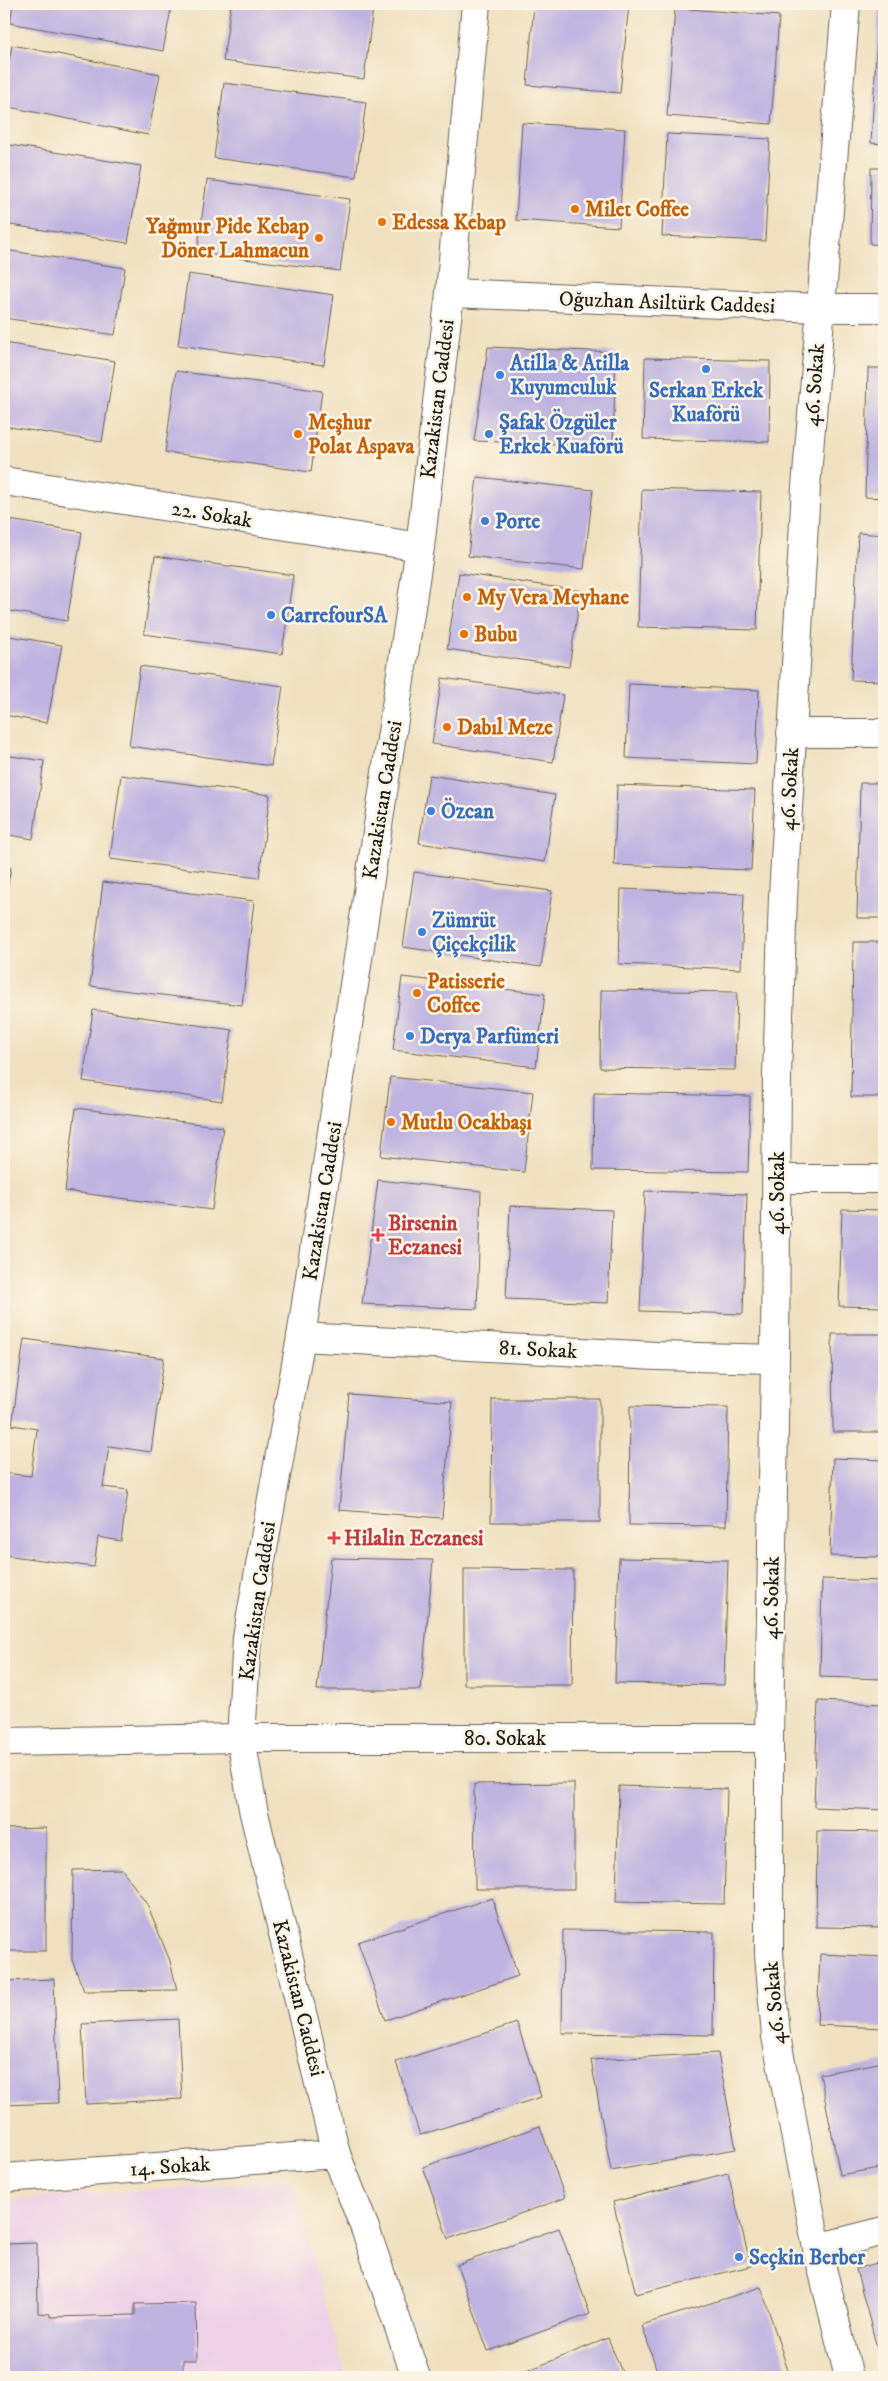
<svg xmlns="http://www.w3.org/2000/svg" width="888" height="2381" font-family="'IM FELL DW Pica',serif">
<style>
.built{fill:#eed0e7}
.building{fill:#bdb2e0}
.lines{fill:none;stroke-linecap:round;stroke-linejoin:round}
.minor-casing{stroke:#666155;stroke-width:30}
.major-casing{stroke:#666155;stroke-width:30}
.minor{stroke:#fff;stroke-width:28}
.major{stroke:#fff;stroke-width:28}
.food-dot{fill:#e8710a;stroke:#fcf5e5;stroke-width:2}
.shop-dot{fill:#3f7fe0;stroke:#fcf5e5;stroke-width:2}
.health-dot{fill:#e0444e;stroke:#fcf5e5;stroke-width:2}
.labels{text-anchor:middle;stroke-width:5;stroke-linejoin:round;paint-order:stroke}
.food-label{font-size:21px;font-weight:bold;fill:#c56008;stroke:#fcf5e5;text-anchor:start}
.street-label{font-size:21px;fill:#1c1c1c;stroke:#fcf5e5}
.shop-label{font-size:21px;font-weight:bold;fill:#366cbe;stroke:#fcf5e5;text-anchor:start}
.health-label{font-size:21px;font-weight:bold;fill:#be3a42;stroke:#fcf5e5;text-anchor:start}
</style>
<rect width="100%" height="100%" fill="#fcf5e5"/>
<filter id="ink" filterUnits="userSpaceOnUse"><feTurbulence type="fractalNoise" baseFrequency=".02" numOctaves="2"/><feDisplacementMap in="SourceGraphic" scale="10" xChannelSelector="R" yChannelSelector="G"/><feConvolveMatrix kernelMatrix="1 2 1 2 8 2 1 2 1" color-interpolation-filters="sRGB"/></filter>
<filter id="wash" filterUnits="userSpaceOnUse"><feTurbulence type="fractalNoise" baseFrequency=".0096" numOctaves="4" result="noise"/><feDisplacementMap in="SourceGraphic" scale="20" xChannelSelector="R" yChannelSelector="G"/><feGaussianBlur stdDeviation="1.12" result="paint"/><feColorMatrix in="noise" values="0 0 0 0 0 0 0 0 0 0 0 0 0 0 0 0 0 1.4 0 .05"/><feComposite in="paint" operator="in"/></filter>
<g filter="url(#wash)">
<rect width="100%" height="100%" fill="#f0e0c0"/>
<polygon class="built" points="292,2180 346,2377 4,2377 4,2200"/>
<g id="blocks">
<g class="building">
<polygon points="13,4 172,4 163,51 10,23"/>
<polygon points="231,4 338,4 373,8 364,79 223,61"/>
<polygon points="534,4 629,4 620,93 527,85"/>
<polygon points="879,4 884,4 884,144 871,143"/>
<polygon points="675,8 779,16 771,124 667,116"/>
<polygon points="12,45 160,74 148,135 4,106 4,87"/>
<polygon points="224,83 366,102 356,177 214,158"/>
<polygon points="522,123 625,129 619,227 516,220"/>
<polygon points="667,134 770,139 765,241 662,236"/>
<polygon points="4,144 141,166 128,243 4,224"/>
<polygon points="871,168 884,168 884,245 870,244"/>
<polygon points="207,180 350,199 340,271 197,253"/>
<polygon points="4,250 125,268 115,335 4,318"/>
<polygon points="188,274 334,295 324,365 178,345"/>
<polygon points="4,343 115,361 102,442 4,426"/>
<polygon points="488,347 616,352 613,446 474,441"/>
<polygon points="645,358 770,361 769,442 643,439"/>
<polygon points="868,368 884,368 884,498 865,497"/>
<polygon points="176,371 322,391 311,472 165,452"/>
<polygon points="477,477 593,490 584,569 468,556"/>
<polygon points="642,489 761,492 757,630 638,627"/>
<polygon points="4,519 82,532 67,621 4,610"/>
<polygon points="858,533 884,535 884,681 851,680"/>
<polygon points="155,556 293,575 282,654 144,634"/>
<polygon points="459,573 581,591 569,667 447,649"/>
<polygon points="4,635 62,645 47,723 4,715"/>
<polygon points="140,666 283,686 271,766 129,746"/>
<polygon points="442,678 563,695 553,762 432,744"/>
<polygon points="629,684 759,690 756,764 626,758"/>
<polygon points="4,755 44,761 33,839 4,834"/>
<polygon points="121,775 270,795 259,878 110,859"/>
<polygon points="429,775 555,795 545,862 419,843"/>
<polygon points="860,783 884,783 884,918 857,918"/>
<polygon points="617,785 755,790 751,870 614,865"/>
<polygon points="4,867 11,868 5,900 4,900"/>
<polygon points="414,872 552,891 541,967 403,947"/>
<polygon points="103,882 254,901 242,1005 90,986"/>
<polygon points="621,889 744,894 741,969 619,964"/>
<polygon points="853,942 884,942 884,1097 851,1097"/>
<polygon points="402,977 545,994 536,1067 393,1050"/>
<polygon points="601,990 737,992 735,1070 600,1068"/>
<polygon points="93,1010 232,1030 222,1101 83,1081"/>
<polygon points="390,1077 533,1092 524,1172 381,1156"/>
<polygon points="594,1093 750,1096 748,1172 593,1170"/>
<polygon points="76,1108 223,1127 212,1210 65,1191"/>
<polygon points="378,1180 481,1191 477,1309 362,1304"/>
<polygon points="645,1191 747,1194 743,1314 640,1311"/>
<polygon points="510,1206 612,1210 608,1303 506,1299"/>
<polygon points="842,1209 884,1210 884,1307 839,1306"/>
<polygon points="832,1334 884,1334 884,1432 833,1432"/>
<polygon points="24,1339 164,1358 151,1452 109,1446 103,1487 128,1490 121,1541 98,1537 94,1567 4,1555 4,1473 31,1476 37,1429 12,1425"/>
<polygon points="349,1394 452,1402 442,1518 339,1510"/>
<polygon points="492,1399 600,1399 600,1522 491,1522"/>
<polygon points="630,1406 728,1407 726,1526 629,1525"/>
<polygon points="833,1458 884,1460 884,1557 830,1556"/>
<polygon points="331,1558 433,1560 421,1690 317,1690"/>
<polygon points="619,1558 728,1560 724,1685 615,1683"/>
<polygon points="464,1569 573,1570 572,1685 464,1685"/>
<polygon points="822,1579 884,1581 884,1679 820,1677"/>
<polygon points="818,1701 884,1704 884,1810 814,1807"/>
<polygon points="574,1783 574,1889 475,1889 474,1784"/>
<polygon points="619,1786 727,1789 724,1904 616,1902"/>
<polygon points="46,1828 46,1951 4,1951 4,1829"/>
<polygon points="817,1831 884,1832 884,1928 816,1927"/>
<polygon points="122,1869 148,1906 170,1961 177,1990 84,1991 72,1960 73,1870"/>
<polygon points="492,1898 518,1976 385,2020 358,1942"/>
<polygon points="563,1930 714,1932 713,2035 562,2033"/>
<polygon points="820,1954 884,1957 884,2028 817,2025"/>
<polygon points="54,1979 58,2103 4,2105 4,1981"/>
<polygon points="178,2019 182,2099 86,2104 82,2024"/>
<polygon points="517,2023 541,2097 420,2135 396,2062"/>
<polygon points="718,2053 736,2149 611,2171 591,2060"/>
<polygon points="884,2062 884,2167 840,2175 820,2074"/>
<polygon points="540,2126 565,2198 448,2239 423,2167"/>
<polygon points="728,2173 751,2266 636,2294 613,2202"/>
<polygon points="559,2228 590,2314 488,2351 457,2265"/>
<polygon points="37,2243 38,2313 50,2314 50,2317 135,2315 135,2304 196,2303 197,2360 183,2360 183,2377 4,2377 4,2244"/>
<polygon points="884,2261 884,2374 856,2269"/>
<polygon points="761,2287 790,2377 659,2377 642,2325"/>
<polygon points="608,2338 624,2377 512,2377"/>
</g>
</g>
</g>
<g filter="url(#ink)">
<use href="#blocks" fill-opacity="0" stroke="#666155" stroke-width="1"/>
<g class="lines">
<defs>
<g id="minor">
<polyline points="846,4 806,487 783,897 777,1074 775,1359 769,1738 769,1954 776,2036 817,2248 849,2377"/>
<polyline points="4,481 420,547"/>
<polyline points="791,733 884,733"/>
<polyline points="777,1179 884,1179"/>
<polyline points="301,1337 657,1356 775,1359"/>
<polyline points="4,1742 241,1738 769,1738"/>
<polyline points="4,2178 336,2154"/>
<polyline points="817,2248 884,2231"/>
</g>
<g id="major">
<polyline points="450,293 820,308 884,308"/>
<polyline points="416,2377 366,2231 336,2154 253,1809 241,1738 247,1638 301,1337 420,547 450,293 476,4"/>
</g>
</defs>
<use href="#minor" class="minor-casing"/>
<use href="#major" class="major-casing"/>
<use href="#minor" class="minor"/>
<use href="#major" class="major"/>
</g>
</g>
<g class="food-dot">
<circle cx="575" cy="209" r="5"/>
<circle cx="382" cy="222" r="5"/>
<circle cx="319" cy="238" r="5"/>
<circle cx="298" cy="434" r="5"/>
<circle cx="467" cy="597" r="5"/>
<circle cx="464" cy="634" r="5"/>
<circle cx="447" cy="727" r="5"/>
<circle cx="417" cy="993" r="5"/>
<circle cx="391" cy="1122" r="5"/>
</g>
<g class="shop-dot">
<circle cx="706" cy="369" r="5"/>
<circle cx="500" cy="375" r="5"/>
<circle cx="489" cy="434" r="5"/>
<circle cx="485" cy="521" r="5"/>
<circle cx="271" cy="615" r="5"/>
<circle cx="431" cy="811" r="5"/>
<circle cx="422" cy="932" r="5"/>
<circle cx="410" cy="1036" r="5"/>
<circle cx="739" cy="2257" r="5"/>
</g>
<g class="health-dot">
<path d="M375.5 1227.5h5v5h5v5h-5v5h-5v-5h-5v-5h5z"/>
<path d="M331.5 1530.5h5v5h5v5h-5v5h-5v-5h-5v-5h5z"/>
</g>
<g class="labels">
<g class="food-label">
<text x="585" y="216">Milet Coffee</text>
<text x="392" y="229">Edessa Kebap</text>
<text x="309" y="233" text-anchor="end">Yağmur Pide Kebap<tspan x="309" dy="24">Döner Lahmacun</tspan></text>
<text x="308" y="429">Meşhur<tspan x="308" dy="24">Polat Aspava</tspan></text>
<text x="477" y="604">My Vera Meyhane</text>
<text x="474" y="641">Bubu</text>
<text x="457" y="734">Dabıl Meze</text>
<text x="427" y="988">Patisserie<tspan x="427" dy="24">Coffee</tspan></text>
<text x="401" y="1129">Mutlu Ocakbaşı</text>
</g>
<g class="street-label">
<text transform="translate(667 302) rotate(2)" y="7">Oğuzhan Asiltürk Caddesi</text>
<text transform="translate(814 385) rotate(-86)" y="7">46. Sokak</text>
<text transform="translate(437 399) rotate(-83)" y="7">Kazakistan Caddesi</text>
<text transform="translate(212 514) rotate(9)" y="7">22. Sokak</text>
<text transform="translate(789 789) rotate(-87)" y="7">46. Sokak</text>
<text transform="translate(382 800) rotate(-81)" y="7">Kazakistan Caddesi</text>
<text transform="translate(777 1193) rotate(-90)" y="7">46. Sokak</text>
<text transform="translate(322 1201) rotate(-81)" y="7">Kazakistan Caddesi</text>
<text transform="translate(538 1349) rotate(3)" y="7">81. Sokak</text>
<text transform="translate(771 1598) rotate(-89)" y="7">46. Sokak</text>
<text transform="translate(257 1601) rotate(-82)" y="7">Kazakistan Caddesi</text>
<text x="505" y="1745">80. Sokak</text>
<text transform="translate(299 1998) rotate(76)" y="7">Kazakistan Caddesi</text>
<text transform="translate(774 2003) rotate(-95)" y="7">46. Sokak</text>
<text transform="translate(170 2166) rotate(-4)" y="7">14. Sokak</text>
</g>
<g class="shop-label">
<text x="510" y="370">Atilla &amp; Atilla<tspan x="510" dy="24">Kuyumculuk</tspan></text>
<text x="706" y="397" text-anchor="middle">Serkan Erkek<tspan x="706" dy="24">Kuaförü</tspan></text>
<text x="499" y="429">Şafak Özgüler<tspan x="499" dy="24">Erkek Kuaförü</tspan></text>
<text x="495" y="528">Porte</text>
<text x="281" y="622">CarrefourSA</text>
<text x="441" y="818">Özcan</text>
<text x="432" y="927">Zümrüt<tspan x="432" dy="24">Çiçekçilik</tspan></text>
<text x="420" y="1043">Derya Parfümeri</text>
<text x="749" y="2264">Seçkin Berber</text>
</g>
<g class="health-label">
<text x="388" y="1230">Birsenin<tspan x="388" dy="24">Eczanesi</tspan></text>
<text x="344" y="1545">Hilalin Eczanesi</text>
</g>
</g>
<rect width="888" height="2381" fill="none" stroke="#fcf5e5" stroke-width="20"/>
</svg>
